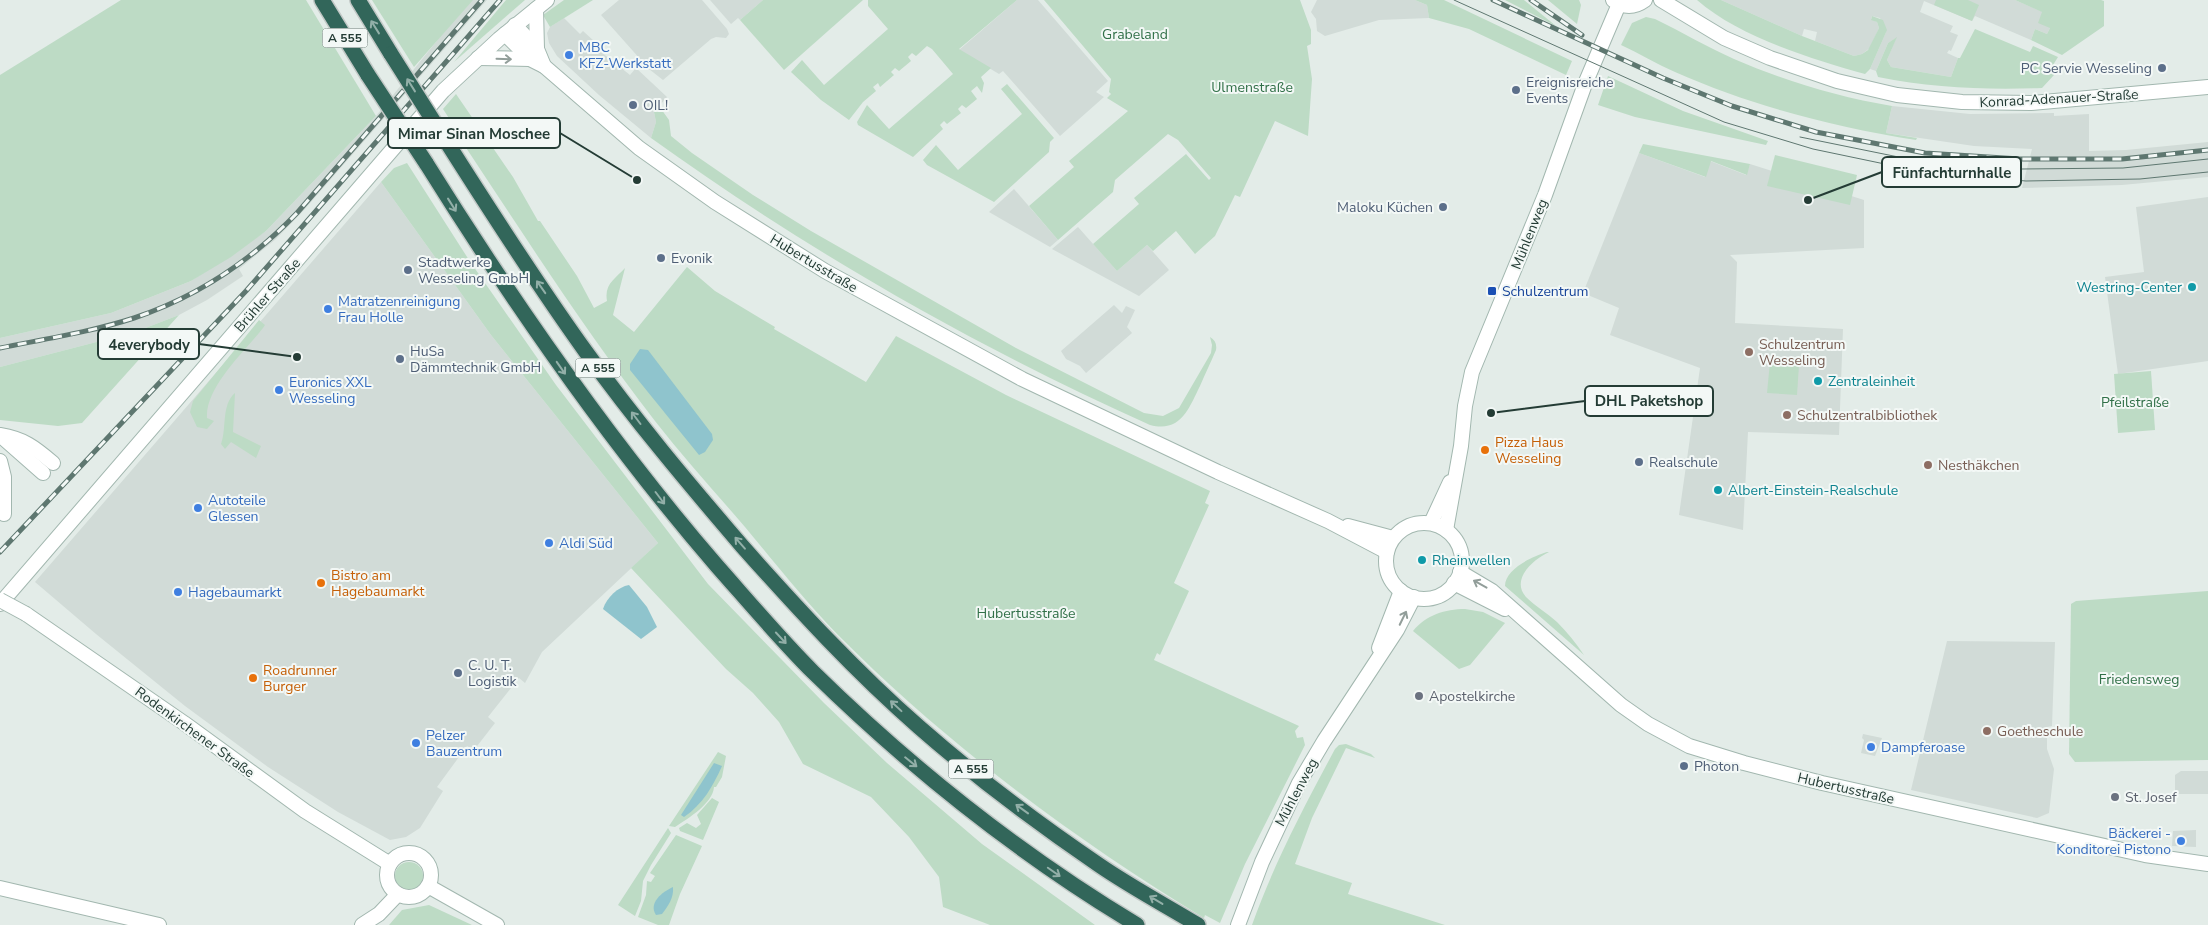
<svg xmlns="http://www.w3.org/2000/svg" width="2208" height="925" font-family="'Nunito Sans',sans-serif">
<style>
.built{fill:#d1dbd7}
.green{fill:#bddbc5}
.water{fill:#8fc4cd}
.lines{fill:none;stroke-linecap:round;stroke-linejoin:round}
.secondary-casing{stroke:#a2b7af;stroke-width:16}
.highway-casing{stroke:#c2c8c6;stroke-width:18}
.secondary{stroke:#fff;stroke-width:14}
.highway{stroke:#32665a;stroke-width:15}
.tram{stroke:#5e7770;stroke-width:1}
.rail-casing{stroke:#5e7770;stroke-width:5}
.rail{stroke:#f3f8f6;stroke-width:3;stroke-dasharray:9;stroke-linecap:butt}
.secondary-bridge-casing{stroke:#a2b7af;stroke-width:16;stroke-linecap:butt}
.highway-bridge-casing{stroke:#c2c8c6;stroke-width:18;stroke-linecap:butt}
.secondary-bridge{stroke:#fff;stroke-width:14}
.highway-bridge{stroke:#32665a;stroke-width:15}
.oneway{stroke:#92afa8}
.oneway2{stroke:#929e9a}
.shop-dot{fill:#3f7fe0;stroke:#f3f8f6;stroke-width:2}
.service-dot{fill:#5c6f8a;stroke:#f3f8f6;stroke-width:2}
.culture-dot{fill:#0f9aa8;stroke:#f3f8f6;stroke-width:2}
.transit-dot{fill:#1a4fb4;stroke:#f3f8f6;stroke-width:2}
.education-dot{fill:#8d6e63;stroke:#f3f8f6;stroke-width:2}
.food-dot{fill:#e8710a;stroke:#f3f8f6;stroke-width:2}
.worship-dot{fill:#6b7280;stroke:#f3f8f6;stroke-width:2}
.labels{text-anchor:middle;stroke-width:4;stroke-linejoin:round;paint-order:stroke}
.shield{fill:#f3f8f6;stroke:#62746f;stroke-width:1}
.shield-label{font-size:12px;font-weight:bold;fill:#243c35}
.park-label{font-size:14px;fill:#317048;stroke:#f3f8f6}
.shop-label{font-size:14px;fill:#366cbe;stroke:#f3f8f6;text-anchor:start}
.service-label{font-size:14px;fill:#4e5e75;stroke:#f3f8f6;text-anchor:start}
.street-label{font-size:14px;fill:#243c35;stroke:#f3f8f6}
.culture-label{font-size:14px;fill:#0d838f;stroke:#f3f8f6;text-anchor:start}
.transit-label{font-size:14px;fill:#164399;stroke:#f3f8f6;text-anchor:start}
.education-label{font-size:14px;fill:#785e54;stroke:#f3f8f6;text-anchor:start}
.food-label{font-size:14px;fill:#c56008;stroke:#f3f8f6;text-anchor:start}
.worship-label{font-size:14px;fill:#5b616d;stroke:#f3f8f6;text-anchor:start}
.leader{fill:none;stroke:#243c35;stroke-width:2}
.callout-dot{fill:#243c35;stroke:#f3f8f6;stroke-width:2}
.callout{fill:#f3f8f6;stroke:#243c35;stroke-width:2}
.callout-label{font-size:15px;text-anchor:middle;font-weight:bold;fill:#243c35}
</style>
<rect width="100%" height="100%" fill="#e3ece8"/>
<g class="built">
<polygon points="406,0 487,0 304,210 276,239 239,269 243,276 207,300 179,315 135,332 0,367 0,338 111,313 191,281 266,231 376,116 440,37"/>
<polygon points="619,0 702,0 727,29 729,34 726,38 716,37 711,39 663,80 649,69 601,15"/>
<polygon points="710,0 763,0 740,20 738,18 731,24"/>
<polygon points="1017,0 1038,0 1108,81 1096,92 1104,97 1060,136 1003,71 999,74 959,50"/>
<polygon points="1317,0 1415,0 1427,5 1429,18 1379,20 1325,36 1317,31 1316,19 1311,12"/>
<polygon points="1721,0 2015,0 2043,12 2050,28 2047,34 2035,29 2031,40 1975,16 1972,21 1924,1 1920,12 1953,26 1950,32 1958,35 1951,51 1949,50 1947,53 1958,58 1951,77 1891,67 1887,60 1896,38 1888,43 1876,71 1870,69 1886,32 1880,18 1872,16 1871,19 1877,22 1879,28 1870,48 1862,54 1854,56 1815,41 1817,32 1804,29 1802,36"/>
<polygon points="564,18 580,34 583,31 595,42 590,47 601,52 630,75 636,68 667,97 654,112 656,122 651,138 599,95 557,56 549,43 547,33 550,27"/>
<polygon points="1892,106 1970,114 2054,113 2054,116 2089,114 2089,151 2126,150 2208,142 2208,177 2122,185 2022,188 2032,149 1974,146 1886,133"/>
<polygon points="1639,153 1705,177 1710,161 1746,175 1750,164 1864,200 1864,248 1730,255 1737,262 1735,323 1843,329 1839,435 1748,432 1743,530 1679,515 1700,368 1610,335 1619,308 1583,293"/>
<polygon points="381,182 491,335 658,543 542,652 525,683 519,678 488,717 495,723 474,750 467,746 437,787 443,791 420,828 406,837 390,840 338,812 268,767 185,706 96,634 35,582"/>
<polygon points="1014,189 1058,240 1050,247 989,212"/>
<polygon points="2208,197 2208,361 2118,374 2105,277 2144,272 2136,207"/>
<polygon points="1078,227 1117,271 1147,245 1169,270 1139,296 1052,249"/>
<polygon points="1114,305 1122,313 1126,306 1135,310 1127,327 1132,333 1086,373 1080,366 1066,359 1061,351"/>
<polygon points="1947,641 2055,642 2052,726 2047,727 2047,749 2054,769 2049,813 2037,818 1911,790"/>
<polygon points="1863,734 1882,738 1875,756 1861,753 1864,740 1862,738"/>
<polygon points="2181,771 2208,771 2208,794 2175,794 2175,775"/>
<polygon points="2196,830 2196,847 2172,846 2173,831"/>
</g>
<g class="green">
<polygon points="121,0 306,0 376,116 266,231 231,257 191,281 111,313 0,338 0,75"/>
<polygon points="372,0 473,0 414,67"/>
<polygon points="506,0 525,0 454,62"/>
<polygon points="564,0 593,0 550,27 543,15"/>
<polygon points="763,0 863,0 784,70 740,20"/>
<polygon points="868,0 1017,0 959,49 991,68 981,77 984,83 982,93 977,86 971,91 977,99 966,108 962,105 958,109 961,113 947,124 944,121 940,125 943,129 913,157 858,125 857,122 867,105 889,129 953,74 932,49 927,46 916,56 912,53 908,57 911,61 899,71 895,68 891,72 894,75 880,87 878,83 873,87 876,91 863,102 849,120 821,100 791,72 802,60 824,85 888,29 868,6"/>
<polygon points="1044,0 1300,0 1311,30 1311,44 1307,46 1312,79 1308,136 1275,121 1240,197 1235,195 1215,236 1195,254 1176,231 1153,251 1147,245 1117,271 1093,244 1139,204 1134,198 1186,154 1209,180 1211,178 1178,140 1168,134 1115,180 1113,192 1058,240 1029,206 1074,167 1069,161 1128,111 1107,98 1111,94 1109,92 1111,79"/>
<polygon points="1415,0 1444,0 1572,61 1566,75 1469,29 1429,18 1427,5"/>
<polygon points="1505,0 1524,0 1556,26"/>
<polygon points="1548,0 1579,0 1581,5 1577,24"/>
<path d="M1697 0H1721L1802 36 1854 56 1862 54 1868 50 1879 28 1877 22 1871 20 1872 16 1883 20 1887 30 1870 69 1865 74C1812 59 1739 37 1697 0Z"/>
<polygon points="1936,0 1968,0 1979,5 1972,21 1934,5"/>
<polygon points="2015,0 2101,0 2104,1 2104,26 2062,55 2031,40 2035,29 2047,34 2050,28 2038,23 2042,12"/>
<path d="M1646 17 1655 19C1682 32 1707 47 1734 59 1785 81 1837 97 1892 106L1886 133 1917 138 1916 140C1834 127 1752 106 1675 72 1656 64 1639 53 1621 45L1632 23Z"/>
<path d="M1975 29 2030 52 2033 46 2058 57 2053 65 2054 75 2042 88C1987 90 1932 88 1878 77L1876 71 1888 43 1897 37 1887 60 1891 67 1951 77 1958 58H1960Z"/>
<polygon points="1608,76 1683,111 1768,141 1766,145 1635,117 1598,105"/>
<polygon points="1007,84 1054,138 1050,142 1049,152 994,202 927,165 923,160 936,145 958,170 1022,114 1001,89"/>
<path d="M456 94 513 177 538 221H540L577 276 594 308 607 301C604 284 615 279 625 268L613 315 634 332 687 267 715 291 775 327 774 329 866 382 896 336 1006 395 1210 491 1205 503 1209 505 1174 583 1189 591 1160 655 1157 653 1154 660 1299 726 1295 731 1297 738 1303 737 1305 745 1245 864 1220 923 1205 915 1204 918C1071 837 948 745 838 635 805 601 775 563 745 527 715 492 684 458 655 421 583 328 520 229 455 131L456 129 443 109Z"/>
<path d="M659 106 669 120 671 136 692 153 753 195 811 231 1016 348 1144 413 1163 416 1179 408 1211 353 1212 345 1210 337C1215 340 1217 344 1216 350 1211 362 1205 374 1200 386 1189 408 1181 433 1150 425 974 346 808 251 651 138L656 122 654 112Z"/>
<polygon points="1643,144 1750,164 1747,175 1711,161 1706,177 1639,153"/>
<polygon points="1775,155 1857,175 1850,205 1767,186"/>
<polygon points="407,163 469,260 556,385 708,584 824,703 887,763 982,844 1095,925 990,925 943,907 939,877 909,837 871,797 803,764 779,722 753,693 726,669 631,568 658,543 491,335 381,182 394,168"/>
<polygon points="179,315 82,423 58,426 0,420 0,367 135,332"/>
<path d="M259 320 265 325 263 328C245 351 205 387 207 418L214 421 207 429 197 427 190 412 193 401Z"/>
<polygon points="1770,362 1799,365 1797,395 1767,393"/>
<polygon points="2151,371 2155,430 2118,433 2114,374"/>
<path d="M235 393 233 432 261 446 256 458 231 442 225 449 221 444C227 428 221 405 235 393Z"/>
<path d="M1547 552H1549C1534 559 1510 579 1526 597 1535 606 1547 613 1557 622 1567 632 1576 643 1584 655L1505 586C1505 569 1533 556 1547 552Z"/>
<polygon points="2208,591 2208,760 2075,762 2069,754 2071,604 2076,601"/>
<path d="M1465 609 1483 612 1505 623 1470 665 1459 669 1413 631C1426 615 1445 609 1465 609Z"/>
<path d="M1346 744 1371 754 1375 758 1346 748 1312 818 1295 864 1352 883 1348 894 1445 925H1252C1274 863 1304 807 1335 749L1339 745Z"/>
<path d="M718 752 726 756 722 777 716 787H714C713 803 689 818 675 827L669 826Z"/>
<polygon points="712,798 719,802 703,840 680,831 679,828 687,823 696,828 701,824 697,815"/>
<polygon points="668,828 671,833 651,865 643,881 641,901 635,916 618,905"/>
<polygon points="676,835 702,846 680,894 669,925 658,925 638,917 646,895 647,881 651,882 655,876 650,873"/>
<circle cx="409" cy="876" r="14"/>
<polygon points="429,905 472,925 389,925 402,910"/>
</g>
<g class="water">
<polygon points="640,349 648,350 712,434 713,440 705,452 699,455 630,370 630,364"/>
<path d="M629 585 647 607 657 627 641 639 603 609C607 597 618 587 629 585Z"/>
<path d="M714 763 722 766C713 786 703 804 684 817L681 815Z"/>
<path d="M673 887C674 898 668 906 662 914L656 915C648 903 662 892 673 887Z"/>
</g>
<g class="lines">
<defs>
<g id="secondary">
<path d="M1613 0C1624 8 1634 8 1645 0"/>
<polyline points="1661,0 1724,38 1770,58 1837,81 1897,95 1962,102 2031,103 2208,87"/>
<polyline points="536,9 537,49"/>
<polyline points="515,25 537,49 544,66"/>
<polyline points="505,34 530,59 544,66 639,148 715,202 825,271 1022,379 1218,472 1328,521 1387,552"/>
<polyline points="478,58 530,59"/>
<path d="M0 435C24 439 34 447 53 463"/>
<polyline points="1,436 43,473"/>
<polyline points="0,461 4,477 4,514"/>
<polyline points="1431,523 1450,482"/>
<circle cx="1424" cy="561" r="38"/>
<polyline points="1348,526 1393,538"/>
<polyline points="1446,530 1461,446 1465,406 1472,372 1545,195 1585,84 1619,4"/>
<polyline points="1460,572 1492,591 1621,705 1648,724 1689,746 1744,763 1822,783 2145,855 2208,864"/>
<polyline points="1454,583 1505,609"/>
<polyline points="0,604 443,91 499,39 547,0"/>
<polyline points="26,614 184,723 305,811 390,864"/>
<polyline points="1379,648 1401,591"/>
<circle cx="409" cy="875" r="22"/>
<polyline points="428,886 497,925"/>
<polyline points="0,888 159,925"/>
<polyline points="362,925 379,914 398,894"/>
<polyline points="1238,925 1262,862 1299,783 1324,741 1397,630 1414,597"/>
</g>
<g id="highway">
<polyline points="322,0 368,75"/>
<polyline points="358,0 391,54"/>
<path d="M446 141C491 212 537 284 586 352 635 420 688 483 742 546 798 609 856 672 919 727 976 777 1037 823 1099 865 1131 887 1165 905 1198 925"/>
<path d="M426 163C514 304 608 440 717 566 748 601 779 638 813 672 911 768 1019 854 1137 925"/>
</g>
</defs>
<use href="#secondary" class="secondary-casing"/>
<use href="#highway" class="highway-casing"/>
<use href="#secondary" class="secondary"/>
<use href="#highway" class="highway"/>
<g class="tram">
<polyline points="1454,0 1724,122 1813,149 1923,172 2026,181 2140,179 2208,172"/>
<polyline points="1800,137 1923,162 2022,169 2123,168 2208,159"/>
</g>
<defs>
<g id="rail">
<polyline points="1493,0 1663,78 1732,106 1816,132 1925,153 2020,159 2122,159 2208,150"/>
<polyline points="1531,0 1582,35"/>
<path d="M0 348C45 339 91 332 134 318 197 297 252 260 297 213L482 0"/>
<polyline points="0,552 246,291 500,0"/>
</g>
</defs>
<use href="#rail" class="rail-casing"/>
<use href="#rail" class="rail"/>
<defs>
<polyline id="secondary-bridge" points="0,600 26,614"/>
<g id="highway-bridge">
<polyline points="391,54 446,141"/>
<polyline points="368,75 426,163"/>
</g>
</defs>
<use href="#secondary-bridge" class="secondary-bridge-casing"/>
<use href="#highway-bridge" class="highway-bridge-casing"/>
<use href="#secondary-bridge" class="secondary-bridge"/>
<use href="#highway-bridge" class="highway-bridge"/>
</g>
<defs><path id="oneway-shaft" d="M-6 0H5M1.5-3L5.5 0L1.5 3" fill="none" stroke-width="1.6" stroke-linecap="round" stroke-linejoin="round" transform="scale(1.25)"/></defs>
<g class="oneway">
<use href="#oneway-shaft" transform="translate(375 27) rotate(-122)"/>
<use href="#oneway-shaft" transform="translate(411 85) rotate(-122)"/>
<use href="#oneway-shaft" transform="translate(452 205) rotate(58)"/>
<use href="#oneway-shaft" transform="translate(541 287) rotate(-125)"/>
<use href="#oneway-shaft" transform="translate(561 368) rotate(55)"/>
<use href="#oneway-shaft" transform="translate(636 418) rotate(-127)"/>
<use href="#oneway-shaft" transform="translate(660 498) rotate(53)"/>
<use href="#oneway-shaft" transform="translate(740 543) rotate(-131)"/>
<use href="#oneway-shaft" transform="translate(781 638) rotate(47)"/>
<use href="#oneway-shaft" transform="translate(896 706) rotate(-137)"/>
<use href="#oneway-shaft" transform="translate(911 762) rotate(39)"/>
<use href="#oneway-shaft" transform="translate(1022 809) rotate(-144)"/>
<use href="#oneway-shaft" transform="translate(1054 872) rotate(35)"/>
<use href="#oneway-shaft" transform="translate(1156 900) rotate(-149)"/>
</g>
<g class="oneway2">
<use href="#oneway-shaft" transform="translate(504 59) rotate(2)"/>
<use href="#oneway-shaft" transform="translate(1480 584) rotate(-151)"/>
<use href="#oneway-shaft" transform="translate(1403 618) rotate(-64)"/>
</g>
<g class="shop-dot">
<circle cx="569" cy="55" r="5"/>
<circle cx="328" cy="309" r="5"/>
<circle cx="279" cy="390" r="5"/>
<circle cx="198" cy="508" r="5"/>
<circle cx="549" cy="543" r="5"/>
<circle cx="178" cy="592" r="5"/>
<circle cx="416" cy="743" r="5"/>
<circle cx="1871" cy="747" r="5"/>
<circle cx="2181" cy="841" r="5"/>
</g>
<g class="service-dot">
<circle cx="2162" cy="68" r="5"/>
<circle cx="1516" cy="90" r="5"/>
<circle cx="633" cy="105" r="5"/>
<circle cx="1443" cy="207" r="5"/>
<circle cx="661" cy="258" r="5"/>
<circle cx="408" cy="270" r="5"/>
<circle cx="400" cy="359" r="5"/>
<circle cx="1639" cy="462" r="5"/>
<circle cx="458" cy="673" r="5"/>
<circle cx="1684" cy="766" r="5"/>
</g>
<g class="culture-dot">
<circle cx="2192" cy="287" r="5"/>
<circle cx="1818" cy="381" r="5"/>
<circle cx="1718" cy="490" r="5"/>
<circle cx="1422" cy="560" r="5"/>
</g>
<rect class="transit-dot" x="1487" y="286" width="10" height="10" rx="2.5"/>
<g class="education-dot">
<circle cx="1749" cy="352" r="5"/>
<circle cx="1787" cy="415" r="5"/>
<circle cx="1928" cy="465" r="5"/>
<circle cx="1987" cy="731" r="5"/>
</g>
<g class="food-dot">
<circle cx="1485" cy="450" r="5"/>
<circle cx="321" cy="583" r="5"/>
<circle cx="253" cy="678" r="5"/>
</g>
<g class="worship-dot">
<circle cx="1419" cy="696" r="5"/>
<circle cx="2115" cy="797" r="5"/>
</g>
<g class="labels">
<g class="shield">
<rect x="322.5" y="28.5" width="45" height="19" rx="4"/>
<rect x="575.5" y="358.5" width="45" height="19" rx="4"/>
<rect x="948.5" y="759.5" width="45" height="19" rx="4"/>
</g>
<g class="shield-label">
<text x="345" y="42">A 555</text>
<text x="598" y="372">A 555</text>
<text x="971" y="773">A 555</text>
</g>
<g class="park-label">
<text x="1135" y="39">Grabeland</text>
<text x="1252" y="92">Ulmenstraße</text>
<text x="2135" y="407">Pfeilstraße</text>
<text x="1026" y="618">Hubertusstraße</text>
<text x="2139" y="684">Friedensweg</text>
</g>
<g class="shop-label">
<text x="579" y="52">MBC<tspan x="579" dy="16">KFZ-Werkstatt</tspan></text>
<text x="338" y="306">Matratzenreinigung<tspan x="338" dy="16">Frau Holle</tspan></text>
<text x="289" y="387">Euronics XXL<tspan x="289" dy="16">Wesseling</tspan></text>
<text x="208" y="505">Autoteile<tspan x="208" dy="16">Glessen</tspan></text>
<text x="559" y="548">Aldi Süd</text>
<text x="188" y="597">Hagebaumarkt</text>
<text x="426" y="740">Pelzer<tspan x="426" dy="16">Bauzentrum</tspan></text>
<text x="1881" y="752">Dampferoase</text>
<text x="2171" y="838" text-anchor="end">Bäckerei -<tspan x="2171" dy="16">Konditorei Pistono</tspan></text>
</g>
<g class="service-label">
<text x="2152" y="73" text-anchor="end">PC Servie Wesseling</text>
<text x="1526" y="87">Ereignisreiche<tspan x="1526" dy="16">Events</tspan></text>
<text x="643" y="110">OIL!</text>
<text x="1433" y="212" text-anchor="end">Maloku Küchen</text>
<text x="671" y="263">Evonik</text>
<text x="418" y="267">Stadtwerke<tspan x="418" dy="16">Wesseling GmbH</tspan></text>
<text x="410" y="356">HuSa<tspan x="410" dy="16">Dämmtechnik GmbH</tspan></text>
<text x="1649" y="467">Realschule</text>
<text x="468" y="670">C. U. T.<tspan x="468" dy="16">Logistik</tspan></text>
<text x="1694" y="771">Photon</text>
</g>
<g class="street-label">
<text transform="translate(2059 98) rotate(-3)" y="5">Konrad-Adenauer-Straße</text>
<text transform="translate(1529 234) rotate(-68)" y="5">Mühlenweg</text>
<text transform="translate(814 263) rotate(31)" y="5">Hubertusstraße</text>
<text transform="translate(267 295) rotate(-49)" y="5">Brühler Straße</text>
<text transform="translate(195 732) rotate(36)" y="5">Rodenkirchener Straße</text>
<text transform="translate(1846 788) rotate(13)" y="5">Hubertusstraße</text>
<text transform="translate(1296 792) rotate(-62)" y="5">Mühlenweg</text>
</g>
<g class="culture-label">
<text x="2182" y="292" text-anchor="end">Westring-Center</text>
<text x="1828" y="386">Zentraleinheit</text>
<text x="1728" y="495">Albert-Einstein-Realschule</text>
<text x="1432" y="565">Rheinwellen</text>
</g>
<g class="transit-label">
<text x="1502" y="296">Schulzentrum</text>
</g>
<g class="education-label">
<text x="1759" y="349">Schulzentrum<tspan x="1759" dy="16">Wesseling</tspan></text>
<text x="1797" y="420">Schulzentralbibliothek</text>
<text x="1938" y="470">Nesthäkchen</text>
<text x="1997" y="736">Goetheschule</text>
</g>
<g class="food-label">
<text x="1495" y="447">Pizza Haus<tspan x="1495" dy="16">Wesseling</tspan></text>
<text x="331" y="580">Bistro am<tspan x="331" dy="16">Hagebaumarkt</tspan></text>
<text x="263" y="675">Roadrunner<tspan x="263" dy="16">Burger</tspan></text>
</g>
<g class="worship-label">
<text x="1429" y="701">Apostelkirche</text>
<text x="2125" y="802">St. Josef</text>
</g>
</g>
<path class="leader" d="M637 180L560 133M1808 200L1882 172M297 357L199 344M1491 413L1585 401"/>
<g class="callout-dot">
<circle cx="637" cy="180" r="5"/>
<circle cx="1808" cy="200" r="5"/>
<circle cx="297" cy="357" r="5"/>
<circle cx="1491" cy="413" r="5"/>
</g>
<g class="callout">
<rect x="388" y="118" width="172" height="30" rx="5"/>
<rect x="1882" y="157" width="139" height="30" rx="5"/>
<rect x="98" y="329" width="101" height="30" rx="5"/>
<rect x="1585" y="386" width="128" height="30" rx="5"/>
</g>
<g class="callout-label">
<text x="474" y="139">Mimar Sinan Moschee</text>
<text x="1952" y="178">Fünfachturnhalle</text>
<text x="149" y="350">4everybody</text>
<text x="1649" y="406">DHL Paketshop</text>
</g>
</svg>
